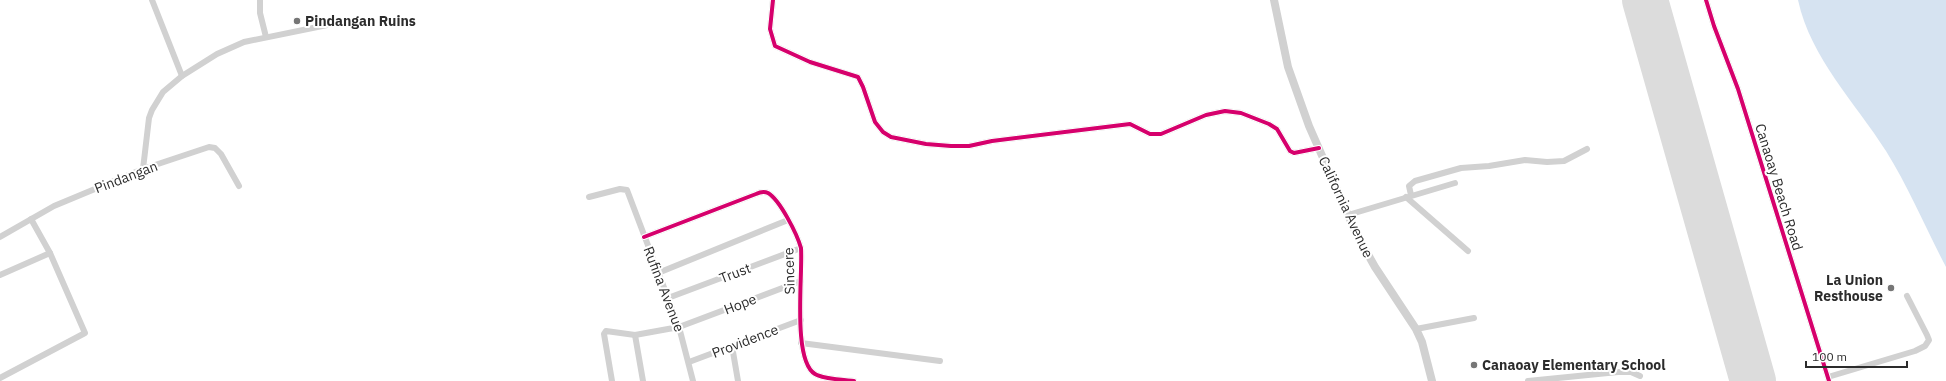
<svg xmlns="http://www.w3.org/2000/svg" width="1946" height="381" font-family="'IBM Plex Sans',sans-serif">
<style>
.water{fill:#d6e3f1}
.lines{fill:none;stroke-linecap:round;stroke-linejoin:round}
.runway{stroke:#dcdcdc;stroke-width:46}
.minor{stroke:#d1d1d1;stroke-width:6}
.tertiary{stroke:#d1d1d1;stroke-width:8}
.cycleway-casing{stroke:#fff;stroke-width:6}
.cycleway{stroke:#d6006c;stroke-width:4}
.poi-dot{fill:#767676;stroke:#fff;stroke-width:1.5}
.labels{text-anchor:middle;stroke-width:4;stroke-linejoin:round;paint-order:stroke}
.poi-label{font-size:14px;font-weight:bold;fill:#2c2c2c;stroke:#fff;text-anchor:start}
.street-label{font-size:14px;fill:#2c2c2c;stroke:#fff}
</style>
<rect width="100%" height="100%" fill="#fff"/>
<path class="water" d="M1798 0H1946V267C1926 229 1909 188 1886 151 1855 102 1811 59 1798 0Z"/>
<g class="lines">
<polyline class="runway" points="1645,0 1753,381"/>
<g class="minor">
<polyline points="152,0 182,76"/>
<polyline points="260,0 260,13 266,37"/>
<polyline points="773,0 770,29 775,46 810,62 858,77 863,87 875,122 883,132 891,137 926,144 951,146 969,146 992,141 1130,124 1150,134 1161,134 1206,115 1225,111 1241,113 1269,124 1277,129 1290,151 1294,153 1319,148"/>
<polyline points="1706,0 1714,26 1738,89 1829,381"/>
<polyline points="143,169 149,118 152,110 163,92 182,76 217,54 244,42 342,22"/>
<polyline points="1411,195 1409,186 1415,181 1461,168 1489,166 1525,160 1547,162 1564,161 1587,149"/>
<polyline points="589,197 620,189 627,190 679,327 693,381"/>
<polyline points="1406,197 1468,251"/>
<polyline points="1348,215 1455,183"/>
<polyline points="0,237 54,206 143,169 209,147 215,148 221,154 239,186"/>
<path d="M644 237 756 194C760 192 764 191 768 193 780 200 797 234 801 248 803 274 792 360 815 374 823 379 845 380 854 381"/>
<polyline points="658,273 788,220"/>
<polyline points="0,275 50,253"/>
<polyline points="668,298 801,248"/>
<polyline points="1416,329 1474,318"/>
<polyline points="635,335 643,381"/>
<polyline points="801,343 940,361"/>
<polyline points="732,346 738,381"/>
<polyline points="689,362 801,320"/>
<polyline points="1828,377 1915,351 1925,346 1929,340 1927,335 1907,296"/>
<polyline points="0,378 85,333 50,253 31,219"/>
<polyline points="612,381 604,334 606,331 635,335 679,327 801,281"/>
<polyline points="1528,381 1618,372 1631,372 1640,376"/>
</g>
<polyline class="tertiary" points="1274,0 1288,67 1309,126 1356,233 1375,267 1416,329 1422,342 1432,381"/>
<defs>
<g id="cycleway">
<polyline points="773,0 770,29 775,46 810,62 858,77 863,87 875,122 883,132 891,137 926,144 951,146 969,146 992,141 1130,124 1150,134 1161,134 1206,115 1225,111 1241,113 1269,124 1277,129 1290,151 1294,153 1319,148"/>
<polyline points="1706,0 1714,26 1738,89 1829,381"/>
<path d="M644 237 756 194C760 192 764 191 768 193 780 200 797 234 801 248 803 274 792 360 815 374 823 379 845 380 854 381"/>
</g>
</defs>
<use href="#cycleway" class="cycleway-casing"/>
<use href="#cycleway" class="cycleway"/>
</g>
<g class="poi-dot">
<circle cx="297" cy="21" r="4"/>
<circle cx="1891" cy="288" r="4"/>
<circle cx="1474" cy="365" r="4"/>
</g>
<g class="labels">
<g class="poi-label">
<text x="305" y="26">Pindangan Ruins</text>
<text x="1883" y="285" text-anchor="end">La Union<tspan x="1883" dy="16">Resthouse</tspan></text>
<text x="1482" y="370">Canaoay Elementary School</text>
</g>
<g class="street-label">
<text transform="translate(126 177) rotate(-21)" y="5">Pindangan</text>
<text transform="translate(1779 187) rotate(73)" y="5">Canaoay Beach Road</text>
<text transform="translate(1346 207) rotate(65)" y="5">California Avenue</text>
<text transform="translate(789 271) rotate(-92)" y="5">Sincere</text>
<text transform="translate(735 273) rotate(-21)" y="5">Trust</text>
<text transform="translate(664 289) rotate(69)" y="5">Rufina Avenue</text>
<text transform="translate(740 304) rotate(-21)" y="5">Hope</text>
<text transform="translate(745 341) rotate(-21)" y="5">Providence</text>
</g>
</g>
<path d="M1806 361v6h101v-6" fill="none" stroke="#2c2c2c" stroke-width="2"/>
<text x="1812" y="361" font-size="12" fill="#2c2c2c" stroke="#ffffff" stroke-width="3" paint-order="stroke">100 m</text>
</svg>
